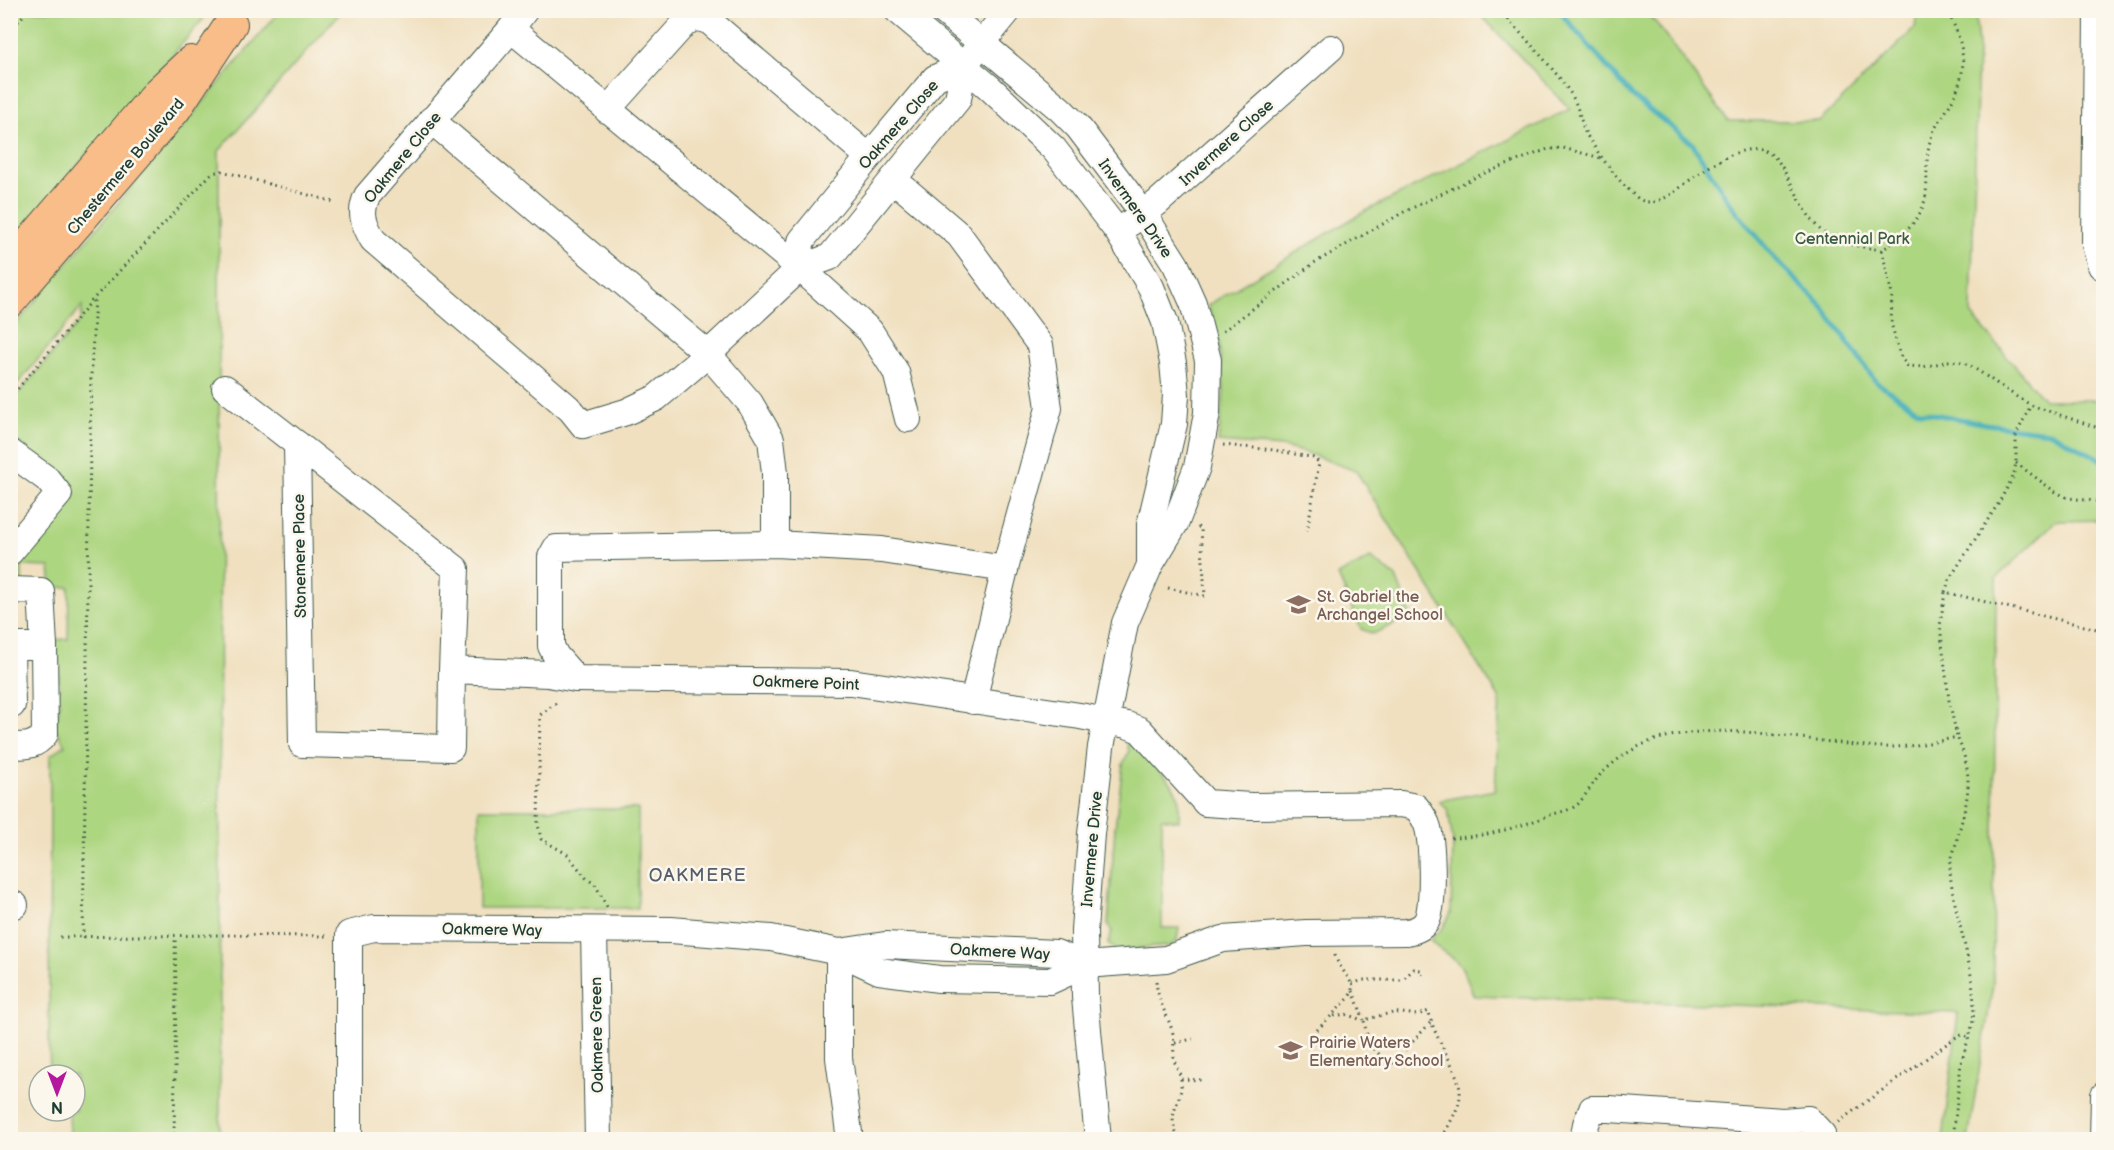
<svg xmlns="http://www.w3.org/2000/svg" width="2114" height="1150" font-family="'Balsamiq Sans',sans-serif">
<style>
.green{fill:#add681;stroke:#668a5a;stroke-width:1.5}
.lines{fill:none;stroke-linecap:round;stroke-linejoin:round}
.stream{stroke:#3dadb8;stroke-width:5}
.minor-casing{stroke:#3e5549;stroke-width:28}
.major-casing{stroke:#3e5549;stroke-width:34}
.path{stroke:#3e5549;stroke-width:3;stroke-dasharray:1.5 4.5;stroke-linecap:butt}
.minor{stroke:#fff;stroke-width:26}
.major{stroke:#f8bd89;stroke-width:32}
.labels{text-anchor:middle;stroke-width:5;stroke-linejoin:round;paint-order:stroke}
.street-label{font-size:16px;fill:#1f3d34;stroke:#fbf7ec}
.park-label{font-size:16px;fill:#3b5c43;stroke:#fbf7ec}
.education-label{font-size:16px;fill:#785e54;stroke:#fbf7ec;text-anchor:start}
.neighbourhood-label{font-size:18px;letter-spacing:1.5px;fill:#565e6c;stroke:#fbf7ec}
</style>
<rect width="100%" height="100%" fill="#fbf7ec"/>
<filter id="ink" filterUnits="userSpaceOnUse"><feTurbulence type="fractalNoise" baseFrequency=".0167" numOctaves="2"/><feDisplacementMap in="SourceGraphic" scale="12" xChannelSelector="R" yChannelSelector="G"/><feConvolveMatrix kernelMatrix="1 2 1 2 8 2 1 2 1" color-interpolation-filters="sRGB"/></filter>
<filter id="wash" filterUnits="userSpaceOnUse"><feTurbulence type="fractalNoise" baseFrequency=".008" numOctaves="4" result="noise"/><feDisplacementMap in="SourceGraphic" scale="24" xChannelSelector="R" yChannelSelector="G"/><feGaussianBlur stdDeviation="1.35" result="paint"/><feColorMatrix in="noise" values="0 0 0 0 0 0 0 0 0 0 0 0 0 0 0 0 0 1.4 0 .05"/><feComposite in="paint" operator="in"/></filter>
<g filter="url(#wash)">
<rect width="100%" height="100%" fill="#f0e0c0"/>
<g class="green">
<polygon points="10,11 210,11 94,147 11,241"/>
<polygon points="280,11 342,11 219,151 220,1139 70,1139 69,1111 75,1111 75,1075 50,1075 49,1040 50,756 65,745 55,727 60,703 56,696 60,687 53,640 68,639 69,587 52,588 50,567 22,566 22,582 11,580 10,564 65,494 63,477 53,471 11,437 10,403 81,320 82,306 11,392 11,330"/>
<path d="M1477 11H1644L1657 24 1728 121H1820L1915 28 1917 11H1975L1978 47 1971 314 2044 400H2103L2104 520 2056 521 1996 578 1993 984 1968 1139H1943L1958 1013 1474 996C1469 986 1466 973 1460 965 1452 955 1438 951 1430 940L1442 929 1451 913 1453 842 1448 810 1439 801 1495 790 1500 699 1356 471 1307 453 1283 447 1218 442 1224 391 1219 342 1208 305 1362 213 1570 109Z"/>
<polygon points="1371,558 1396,577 1411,616 1373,634 1361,629 1338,575"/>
<polygon points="1134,741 1171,783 1179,797 1179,821 1162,818 1162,928 1179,928 1177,940 1170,946 1116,950 1108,943 1112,931 1108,926 1115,828 1123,764 1129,752 1127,742"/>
<rect x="479" y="809" width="159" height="99"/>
</g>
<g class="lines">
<polyline class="stream" points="1558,10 1633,97 1692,143 1729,202 1776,260 1822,306 1876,382 1919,411 1986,424 2049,432 2104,461"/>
</g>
</g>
<g filter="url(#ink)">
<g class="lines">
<defs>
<g id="minor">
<polyline points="897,10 990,88 1054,149 1118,232 1151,287 1165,322 1173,363 1176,395 1174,424 1150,525 1150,564"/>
<polyline points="942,10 1060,109 1078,127 1143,213 1176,265 1193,303 1208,360 1207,413 1197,467 1176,522 1150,565 1125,623 1101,747 1091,834 1084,930 1085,997 1098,1140"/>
<polyline points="2097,10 2095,245 2101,266 2104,266"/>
<polyline points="511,29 525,10"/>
<polyline points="607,110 685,23 696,17 709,21 869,157"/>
<polyline points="431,120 708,354 750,403 771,439 775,473 775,544"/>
<polyline points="893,179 959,235 1040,345 1049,408 1005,569"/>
<polyline points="1130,223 1157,203 1331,48"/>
<polyline points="800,268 801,241 869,157 935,78 964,65 1009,10"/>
<polyline points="225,388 297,444"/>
<path d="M908 419 896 372 870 331 800 268 511 29 367 196C359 213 364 224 373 240L571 410 583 425 626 412 656 398 708 354 800 268 830 257 958 99 964 65"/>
<polyline points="10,452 47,479 59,494 10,552"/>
<polyline points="10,590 41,591 44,646 10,646"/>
<polyline points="576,679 556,656 551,646 551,557 556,548 775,544 882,550 1005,569 973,701"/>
<polyline points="10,705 12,705 11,646"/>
<path d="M10 746C25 746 35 747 45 734L44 646"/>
<polyline points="10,905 15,905"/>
<polyline points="594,931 598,1140"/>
<polyline points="839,952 885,945 1056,953 1085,965"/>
<polyline points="839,952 839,1058 850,1140"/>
<path d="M349 1140V934L374 928 671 930 771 938 839 952 879 971 939 979 1050 981 1085 965 1166 959 1223 939 1306 933 1406 932C1414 931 1421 929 1426 922 1435 908 1432 844 1428 828 1426 820 1421 813 1416 807L1401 804 1251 806 1206 803 1140 730 1127 725 1080 716 851 682 576 679 548 674 452 670 451 748 302 744 297 444 456 569 452 670"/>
<polyline points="1583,1140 1586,1124 1592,1109 1609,1109 1783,1121 1808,1119 1822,1134 1822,1140"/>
<polyline points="2103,1140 2104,1095"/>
</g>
<g id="major">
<polyline points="10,266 159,92 191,62"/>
<polyline points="10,301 175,109 231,24"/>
</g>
</defs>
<use href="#minor" class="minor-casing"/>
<use href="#major" class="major-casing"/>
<g class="path">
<path d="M1500 10C1524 38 1551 64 1571 94 1578 105 1580 119 1585 132 1593 147 1628 196 1643 201 1654 204 1664 199 1673 193 1694 177 1742 137 1769 153 1779 159 1783 169 1788 178 1818 233 1817 241 1882 250 1902 237 1923 219 1926 194 1928 175 1925 156 1931 138 1934 127 1943 117 1949 106 1970 70 1965 46 1947 10"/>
<polyline points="10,31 28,10"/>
<polyline points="1882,250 1892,295 1891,323 1900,355 1907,366 1923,367 1949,361 1961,362 1971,366 2017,397 2031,405 2104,430"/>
<polyline points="1223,331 1314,263 1404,212 1480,175 1548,149 1563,148 1601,158"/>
<polyline points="10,398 95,297 212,173 222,171 334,202"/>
<polyline points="1223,445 1274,450 1315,458 1319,463 1307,531"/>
<polyline points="2016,463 2054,491 2068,498 2104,502"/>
<polyline points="1168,588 1205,596 1201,528 1197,527"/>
<polyline points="1945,592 1950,578 1998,504 2013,477 2016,463 2016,435 2031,405"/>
<polyline points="556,703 540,715 538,824 541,839 567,854 587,879 595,884 608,909"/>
<path d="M1451 838C1488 837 1519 827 1553 814 1560 812 1572 810 1578 804 1586 795 1592 784 1600 775 1613 762 1632 748 1649 742 1720 717 1807 743 1880 747 1905 748 1932 743 1957 737L1949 700 1940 626 1945 592 2097 629"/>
<polyline points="60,937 217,935 327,936"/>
<polyline points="83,938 91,376 95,297"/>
<path d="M1335 955C1338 967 1347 973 1352 985"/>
<path d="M1156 981C1158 1003 1166 1011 1172 1030 1175 1040 1173 1049 1174 1059 1175 1066 1181 1073 1181 1081 1183 1105 1163 1113 1180 1140"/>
<polyline points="1353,991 1364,1020"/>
<polyline points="1334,1016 1345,1014 1362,1020"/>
<path d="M1430 1023 1392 1064C1372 1050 1368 1045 1364 1020 1376 1017 1389 1012 1401 1013 1416 1014 1413 1017 1429 1011 1432 1038 1462 1071 1460 1096 1459 1110 1447 1127 1441 1140"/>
<polyline points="1317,1030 1348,999 1352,992 1352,984 1363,980 1402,980 1414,969 1421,970 1422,975"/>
<polyline points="1175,1043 1193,1039"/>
<polyline points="1181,1079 1202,1080"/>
<path d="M1838 1122 1959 1035 1969 1037C1986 990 1953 921 1950 870 1950 861 1955 849 1957 839 1968 799 1975 777 1957 737"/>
<polyline points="174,1140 176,992 175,936"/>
<polyline points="1354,1140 1356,1132"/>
<polyline points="1953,1140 1961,1063 1969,1037"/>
</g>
<use href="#minor" class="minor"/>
<use href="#major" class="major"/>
</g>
</g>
<defs>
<symbol id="school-bare" viewBox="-9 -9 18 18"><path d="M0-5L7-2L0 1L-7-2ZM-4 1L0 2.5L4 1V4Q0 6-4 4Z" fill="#8d6e63" stroke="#fbf7ec" stroke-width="2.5" paint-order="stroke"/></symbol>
</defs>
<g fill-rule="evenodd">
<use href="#school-bare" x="1282" y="588" width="33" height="33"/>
<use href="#school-bare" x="1274" y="1034" width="33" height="33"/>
</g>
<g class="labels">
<g class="street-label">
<text transform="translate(898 124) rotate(-49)" y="6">Oakmere Close</text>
<text transform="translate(1226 142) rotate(-42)" y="6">Invermere Close</text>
<text transform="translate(402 157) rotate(-51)" y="6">Oakmere Close</text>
<text transform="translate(125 166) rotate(-50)" y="6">Chestermere Boulevard</text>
<text transform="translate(1136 208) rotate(55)" y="6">Invermere Drive</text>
<text transform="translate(299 556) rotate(-91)" y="6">Stonemere Place</text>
<text transform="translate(806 682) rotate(2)" y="6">Oakmere Point</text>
<text transform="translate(1091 849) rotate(-85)" y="6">Invermere Drive</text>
<text transform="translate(492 929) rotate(1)" y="6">Oakmere Way</text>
<text transform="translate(1000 951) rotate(3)" y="6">Oakmere Way</text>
<text transform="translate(596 1035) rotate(-91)" y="6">Oakmere Green</text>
</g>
<g class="park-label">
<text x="1852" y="244">Centennial Park</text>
</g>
<g class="education-label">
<text x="1317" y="602">St. Gabriel the<tspan x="1317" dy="18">Archangel School</tspan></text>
<text x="1309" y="1048">Prairie Waters<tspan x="1309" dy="18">Elementary School</tspan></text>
</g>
<g class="neighbourhood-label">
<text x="698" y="881">OAKMERE</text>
</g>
</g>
<rect width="2114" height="1150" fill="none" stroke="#fbf7ec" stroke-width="36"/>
<g transform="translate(57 1093) rotate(180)"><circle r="28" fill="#fbf7ec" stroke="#a3ada2" stroke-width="1.5"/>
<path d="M0-4.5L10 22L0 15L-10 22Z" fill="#b5179e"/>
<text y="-9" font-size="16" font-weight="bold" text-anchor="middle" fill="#1f3d34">N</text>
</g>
</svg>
